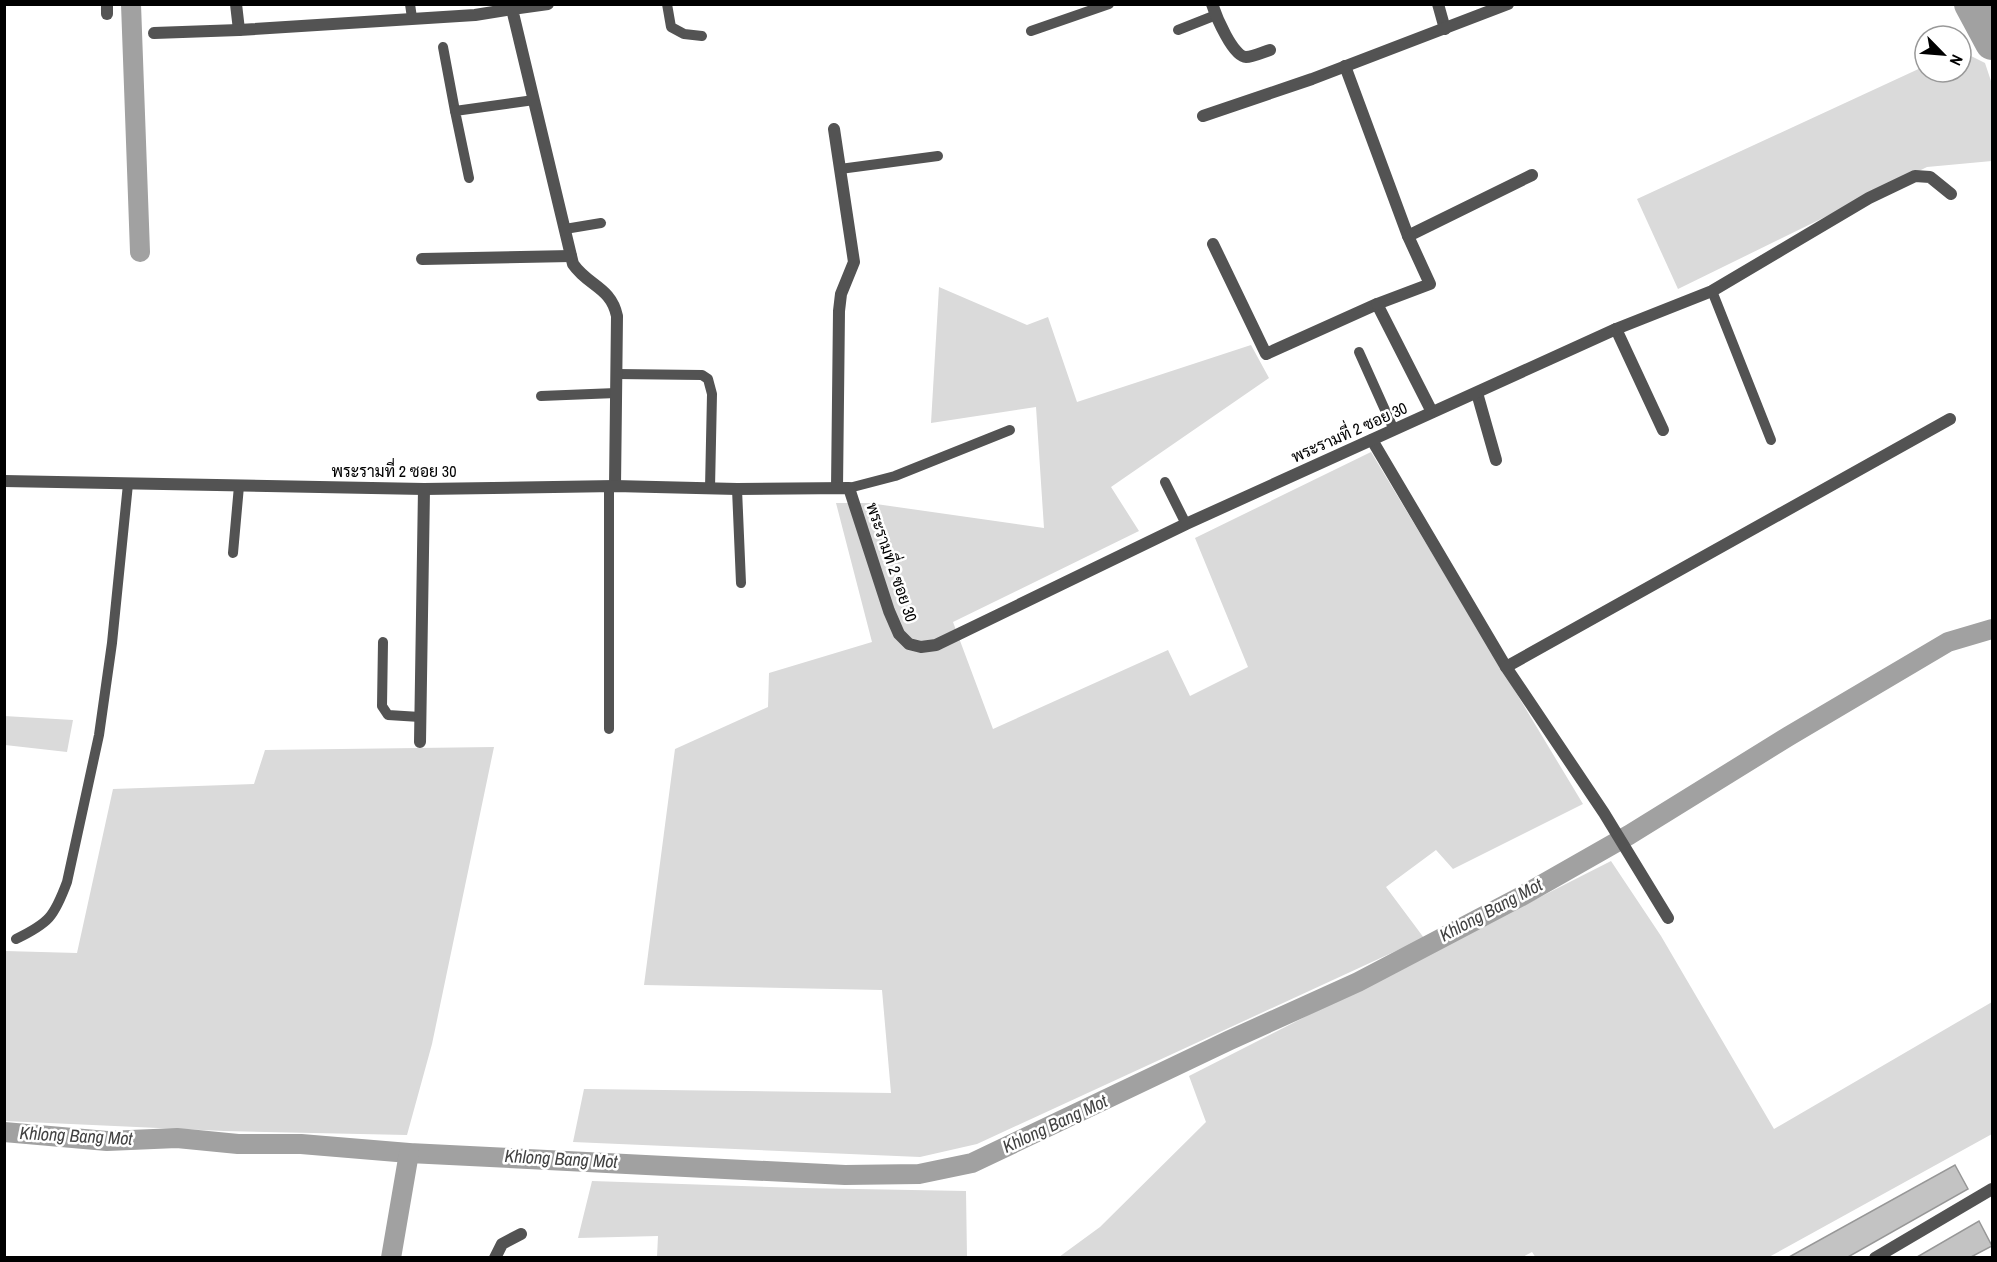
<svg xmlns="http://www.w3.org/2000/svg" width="1997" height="1262" font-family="'Archivo Narrow',Sarabun,sans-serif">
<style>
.green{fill:#dadada}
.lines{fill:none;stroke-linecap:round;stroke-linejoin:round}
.canal{stroke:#a1a1a1;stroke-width:20}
.river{stroke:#a1a1a1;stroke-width:34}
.building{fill:#c3c3c3;stroke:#979797;stroke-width:1.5}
.lane{stroke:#535353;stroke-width:10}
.street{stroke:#535353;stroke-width:12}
.labels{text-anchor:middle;stroke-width:5;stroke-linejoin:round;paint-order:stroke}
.street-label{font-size:16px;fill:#000;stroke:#fff}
.water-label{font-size:18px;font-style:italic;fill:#424242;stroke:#fff}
</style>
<rect width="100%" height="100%" fill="#fff"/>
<g class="green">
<polygon points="1961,51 1985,63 1992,84 1992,161 1927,167 1678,289 1637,199 1925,66 1925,72 1961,72"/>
<polygon points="939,287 1027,325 1048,317 1077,402 1251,345 1269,378 1111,487 1139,531 953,622 993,729 1168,650 1190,696 1248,667 1195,538 1371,452 1583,804 1453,869 1436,850 1386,887 1424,938 977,1144 920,1157 573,1142 584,1089 891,1093 882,990 644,985 675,749 768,707 769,673 872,642 836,503 869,503 1044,528 1036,407 931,423"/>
<polygon points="4,716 73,720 67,752 5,745"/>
<polygon points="494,747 432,1044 407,1135 224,1131 5,1121 5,951 77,953 113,789 254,784 265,750"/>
<polygon points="1611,861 1661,936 1774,1129 1992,1002 1992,1134 1769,1257 1536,1258 1532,1252 1521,1258 1059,1257 1100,1227 1206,1122 1189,1076"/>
<polygon points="592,1181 802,1188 966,1191 967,1257 657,1257 658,1236 578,1238"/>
</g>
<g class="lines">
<g class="canal">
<polyline points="131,4 140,252"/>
<polyline points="4,1132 107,1141 177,1138 238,1144 301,1144 409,1153 845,1175 919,1174 972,1163 1230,1040 1358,982 1520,897 1629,835 1789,736 1948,642 1992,629"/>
<polyline points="391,1258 409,1153"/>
</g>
<polyline class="river" points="1971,4 1992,43"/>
</g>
<g class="building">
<polygon points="1955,1165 1968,1189 1848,1257 1789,1257"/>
<polygon points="1979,1221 1992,1246 1971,1257 1917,1257"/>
</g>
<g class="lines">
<g class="lane">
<polyline points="410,4 412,18"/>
<polyline points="667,4 671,27 684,34 702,36"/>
<polyline points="1178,30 1216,15"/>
<polyline points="1031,31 1109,4"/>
<polyline points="443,47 455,111"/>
<polyline points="840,169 938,156"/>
<polyline points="469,178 455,111 534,100"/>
<polyline points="565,229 601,223"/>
<polyline points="1712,291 1771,440"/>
<polyline points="1359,352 1394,430"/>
<polyline points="616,374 702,375 708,379 712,394 710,488"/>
<polyline points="541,396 616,393"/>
<polyline points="1165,482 1186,524"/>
<polyline points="609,487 609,729"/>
<polyline points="849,488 895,476 1010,430"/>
<polyline points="737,489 741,583"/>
<polyline points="233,553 239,486"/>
<polyline points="383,642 382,706 388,715 420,717"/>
<path d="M16 939C49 923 54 917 67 882L99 735 112 643 128 484"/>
</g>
<g class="street">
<polyline points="107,4 107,14"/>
<polyline points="236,4 239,30 475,15 512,9"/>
<path d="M548 4 512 9 573 264C588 286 611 287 617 316L615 486"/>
<path d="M1212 4C1216 16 1233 57 1246 57 1253 57 1263 52 1270 50"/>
<polyline points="1438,4 1445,29"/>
<polyline points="154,33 239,30"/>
<polyline points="1345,66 1408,236"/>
<polyline points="1203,116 1312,79 1508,4"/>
<polyline points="834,129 854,262 841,294 839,311 837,488"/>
<polyline points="1213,244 1266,354 1377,304 1432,412"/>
<polyline points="422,259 571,256"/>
<polyline points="1377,304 1430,284 1408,236 1532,175"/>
<polyline points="1616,329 1663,430"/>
<polyline points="1477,393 1496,460"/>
<polyline points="1372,440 1506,667 1604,813 1668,918"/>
<polyline points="4,481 424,489 615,486 737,489 849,488 889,611 899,634 909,644 921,647 936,645 1186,524 1616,329 1712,291 1869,198 1915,176 1930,177 1951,194"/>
<polyline points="1506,667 1950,419"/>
<polyline points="420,742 424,489"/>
<polyline points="495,1258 502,1244 521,1234"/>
<polyline points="1875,1258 1992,1189"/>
</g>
</g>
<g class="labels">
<g class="street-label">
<text transform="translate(1349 432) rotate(-24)" y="6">พระรามที่ 2 ซอย 30</text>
<text x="394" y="477">พระรามที่ 2 ซอย 30</text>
<text transform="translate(892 562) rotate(71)" y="6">พระรามที่ 2 ซอย 30</text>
</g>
<g class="water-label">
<text transform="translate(1491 910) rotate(-28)" y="6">Khlong Bang Mot</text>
<text transform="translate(1055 1124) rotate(-25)" y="6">Khlong Bang Mot</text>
<text transform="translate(76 1136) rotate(3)" y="6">Khlong Bang Mot</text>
<text transform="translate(561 1159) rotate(3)" y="6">Khlong Bang Mot</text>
</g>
</g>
<rect width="1997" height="1262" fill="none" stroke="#000000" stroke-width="12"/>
<g transform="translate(1943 54) rotate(115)"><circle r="28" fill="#ffffff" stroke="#999999" stroke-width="1.5"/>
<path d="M0-4.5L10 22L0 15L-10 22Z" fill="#000000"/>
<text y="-9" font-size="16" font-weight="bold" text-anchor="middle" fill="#000000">N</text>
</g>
</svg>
